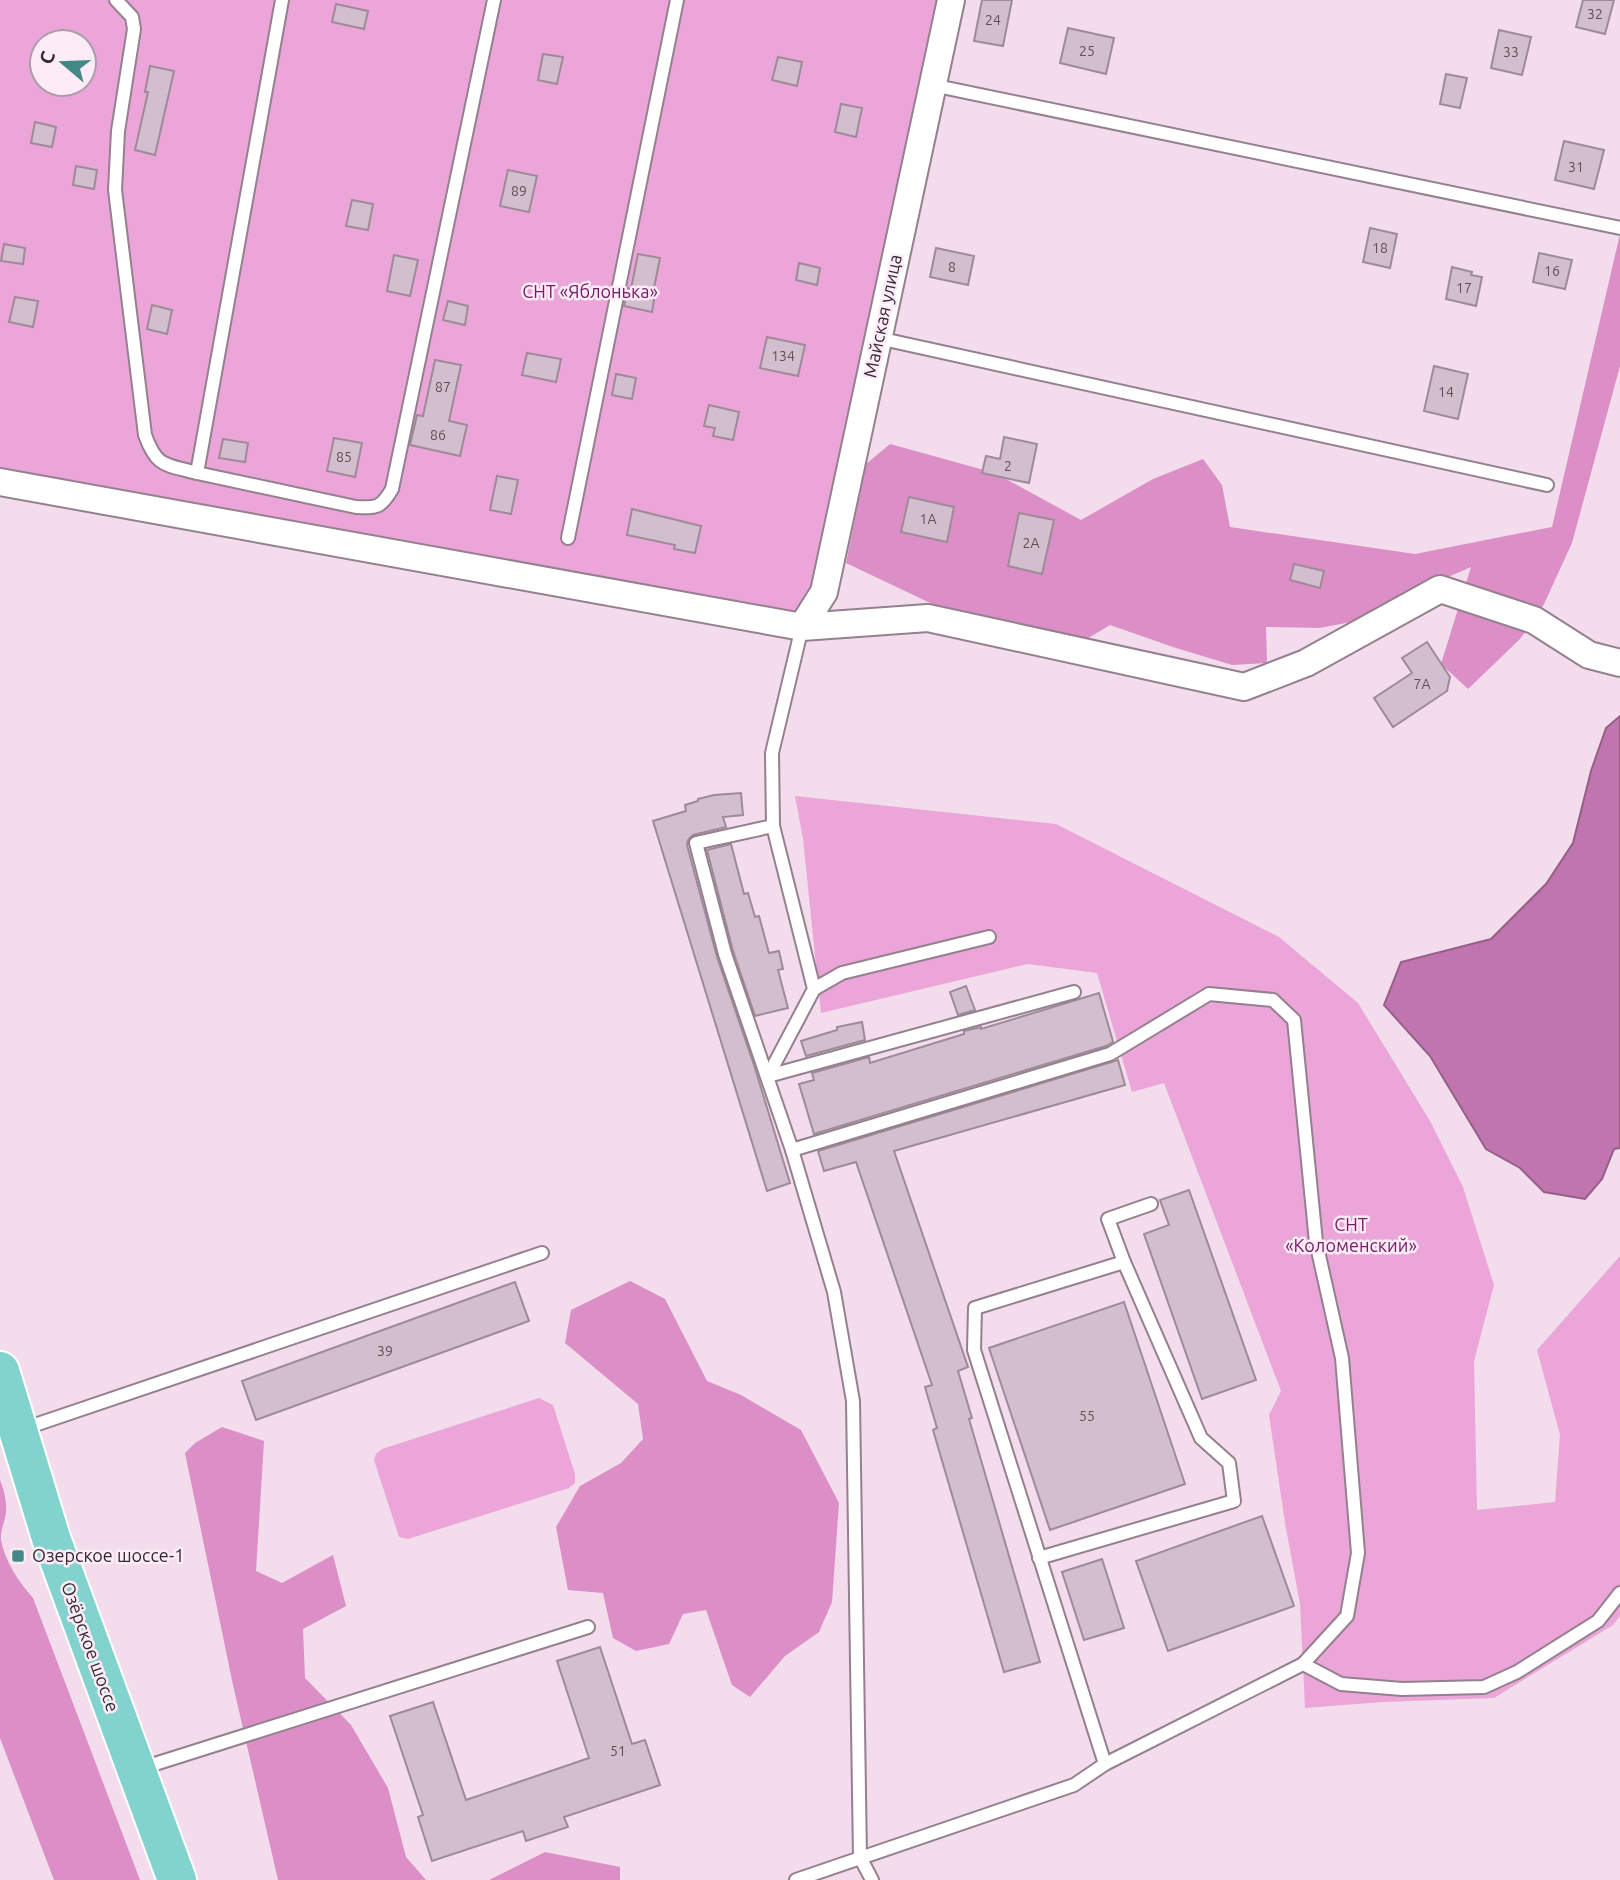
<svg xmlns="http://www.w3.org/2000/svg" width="1620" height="1880" font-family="Ubuntu,sans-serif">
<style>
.green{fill:#eca5d8;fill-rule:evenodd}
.forest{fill:#dc8ec7}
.water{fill:#c175ae;stroke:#965f88;stroke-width:2}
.building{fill:#d3becd;stroke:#9e8a98;stroke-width:2}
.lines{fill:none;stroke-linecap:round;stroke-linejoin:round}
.lane-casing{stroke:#94808e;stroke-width:16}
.street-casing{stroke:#94808e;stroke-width:30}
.primary-casing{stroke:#fff;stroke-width:42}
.lane{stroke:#fff;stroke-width:12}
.street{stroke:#fff;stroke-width:26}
.primary{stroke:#82d3ce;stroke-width:38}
.poi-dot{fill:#428985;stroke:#fdebf7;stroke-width:2.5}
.labels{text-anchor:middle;stroke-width:5;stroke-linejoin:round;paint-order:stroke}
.number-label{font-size:14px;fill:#5b5058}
.park-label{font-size:18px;fill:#751a63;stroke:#fdebf7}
.street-label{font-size:18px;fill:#332b31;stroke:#fdebf7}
.poi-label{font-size:18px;fill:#332b31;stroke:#fdebf7;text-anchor:start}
</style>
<rect width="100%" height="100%" fill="#f3dcec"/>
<g class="green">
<path d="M0 0H951L824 592 802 627 0 482ZM42 42H84V84H42Z"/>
<polygon points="795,796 1056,824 1279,937 1358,1003 1430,1121 1463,1187 1494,1285 1474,1361 1477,1510 1555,1502 1560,1435 1537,1350 1620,1256 1620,1616 1613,1625 1494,1698 1383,1702 1305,1708 1300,1604 1285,1523 1269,1415 1281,1391 1164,1083 1132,1092 1097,973 1028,964 821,1013 803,839"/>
<polygon points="539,1398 553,1405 575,1474 575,1483 569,1488 408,1539 399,1537 374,1460 376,1454 382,1449"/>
</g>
<g class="forest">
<polygon points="1620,234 1620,366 1572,543 1544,604 1520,639 1468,689 1441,664 1471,567 1425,587 1362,620 1319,628 1266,627 1267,663 1232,665 1173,647 1110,625 1085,640 947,611 846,563 866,464 890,444 995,473 1081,520 1153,479 1203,459 1222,485 1230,527 1415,554 1552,527"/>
<polygon points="630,1281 665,1299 707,1381 741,1395 801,1430 839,1503 832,1602 819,1632 785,1656 750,1697 732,1685 706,1610 683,1614 669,1644 636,1651 613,1638 603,1593 568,1590 556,1527 580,1486 621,1463 643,1439 638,1404 565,1343 571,1310"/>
<polygon points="222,1427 264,1441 256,1571 282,1583 333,1555 346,1606 303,1629 305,1678 351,1725 388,1788 406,1857 426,1880 278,1880 233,1685 185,1453 195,1443"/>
<path d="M0 1480C4 1490 7 1501 6 1513 5 1521 0 1531 1 1540 5 1562 19 1582 33 1598L140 1880H54L0 1738Z"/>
<polygon points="545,1852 620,1867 620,1880 489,1880"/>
</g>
<polygon class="water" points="1620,716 1620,1148 1614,1149 1602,1179 1585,1199 1544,1192 1520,1168 1486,1149 1430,1056 1384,1005 1401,962 1491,939 1546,884 1573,843 1591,771 1606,728"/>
<g class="building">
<polygon points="982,0 1012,0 1003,46 974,41"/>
<polygon points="1583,0 1614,0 1605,34 1576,27"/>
<polygon points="336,4 368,11 364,29 332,22"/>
<polygon points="1068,28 1114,38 1106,74 1060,63"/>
<polygon points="1499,30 1531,37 1522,75 1491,68"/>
<polygon points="543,54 563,57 557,84 538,80"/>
<polygon points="778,57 802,62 797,86 772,80"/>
<polygon points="150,66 174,71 155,155 135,150 148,92 145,92"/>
<polygon points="1446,74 1467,78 1460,108 1440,104"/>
<polygon points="841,104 862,108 856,137 835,132"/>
<polygon points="35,122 56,127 52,147 31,143"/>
<polygon points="1564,141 1604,150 1594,189 1555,180"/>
<polygon points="76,166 97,170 94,189 73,185"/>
<polygon points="508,170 537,176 529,212 500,206"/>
<polygon points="352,200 373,204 368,230 346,226"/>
<polygon points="1370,228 1397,234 1390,268 1363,262"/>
<polygon points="4,244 25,248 23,264 1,261"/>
<polygon points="936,248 974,256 968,285 930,277"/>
<polygon points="1539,253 1572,260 1565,289 1533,282"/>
<polygon points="638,254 660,258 653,293 655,294 652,312 624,306 628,288 631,289"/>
<polygon points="394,255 418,260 410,296 387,291"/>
<polygon points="799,263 820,268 817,285 796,280"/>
<polygon points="1452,267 1472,272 1471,275 1482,277 1476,306 1446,299"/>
<polygon points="15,297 38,301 33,327 9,322"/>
<polygon points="448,301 468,306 465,325 443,320"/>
<polygon points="152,305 172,310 167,334 147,329"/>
<polygon points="767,337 805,345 798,376 760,368"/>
<polygon points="527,353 561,359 556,382 522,375"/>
<polygon points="435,360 461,365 449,421 467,425 460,456 410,445 417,415 423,416"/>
<polygon points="1434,366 1468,374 1458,419 1424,411"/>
<polygon points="616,374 636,378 632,399 612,395"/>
<polygon points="709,405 739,412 733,440 713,436 715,428 704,426"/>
<polygon points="1004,437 1037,444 1029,483 982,473 986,456 1000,459"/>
<polygon points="334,438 362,443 355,477 327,471"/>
<polygon points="223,439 248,443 245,462 219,458"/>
<polygon points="497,476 518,480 511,514 490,510"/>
<polygon points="909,497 954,507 947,542 901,532"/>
<polygon points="632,509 701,526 695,553 674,549 675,545 627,535"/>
<polygon points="1019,513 1054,520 1042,574 1008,566"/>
<polygon points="1294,564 1324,571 1320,588 1290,580"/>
<polygon points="1427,642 1450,677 1447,691 1393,727 1374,698 1412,673 1402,658"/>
<polygon points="741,793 743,815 723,817 726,827 693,835 688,840 687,845 717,957 754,1065 790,1183 767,1191 653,821 686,811 685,805 698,801 698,799 714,795"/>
<polygon points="731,844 744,894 748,893 755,917 759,916 769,953 779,951 783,969 778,970 788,1008 755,1016 733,951 707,850"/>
<polygon points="966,986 975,1010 958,1015 950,992"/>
<polygon points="1099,993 1112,1038 1113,1042 1106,1046 814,1134 799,1084 814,1080 812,1073 869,1057 870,1063 964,1034 964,1031 981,1027 981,1029"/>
<polygon points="862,1022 865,1040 806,1056 801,1041 837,1030 837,1027"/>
<polygon points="1118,1060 1125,1085 894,1151 968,1367 958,1371 972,1418 969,1419 1040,1662 1004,1672 933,1430 937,1428 925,1387 932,1385 856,1162 824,1171 818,1151"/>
<polygon points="1189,1190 1256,1380 1202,1399 1144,1234 1169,1225 1160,1200"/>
<polygon points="515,1282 529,1321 256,1420 242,1381"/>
<polygon points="1124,1302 1185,1484 1050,1530 989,1348"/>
<polygon points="1262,1516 1294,1606 1168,1651 1136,1561"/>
<polygon points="1102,1559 1124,1628 1084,1640 1062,1572"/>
<polygon points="600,1647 632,1744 645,1740 660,1785 564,1817 568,1827 526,1841 523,1831 432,1861 418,1817 423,1815 390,1716 433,1702 466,1800 589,1758 557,1661"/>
</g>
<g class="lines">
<defs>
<g id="lane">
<path d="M116 0 132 17 134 29 118 131 115 190 145 435C157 468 165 464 197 473"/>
<path d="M282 0 197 473 356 507C377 508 381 508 392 489L494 0"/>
<polyline points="932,85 1620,228"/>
<polyline points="878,338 1547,485"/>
<polyline points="568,538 677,0"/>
<polyline points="773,826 696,843 725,954 792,1150 834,1292 853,1401 860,1857 872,1880"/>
<polyline points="814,989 842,973 989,937"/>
<polyline points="768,1076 814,989 773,826 772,753 802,627"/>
<polyline points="768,1076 1074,992"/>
<polyline points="792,1150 1110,1054 1209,994 1273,1000 1294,1020 1316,1242 1342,1358 1358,1553 1347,1616 1303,1664 1105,1764"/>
<polyline points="20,1430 542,1253"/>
<polyline points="1039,1558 1234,1501 1229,1463 1201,1438 1124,1262"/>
<polyline points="1303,1664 1341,1684 1402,1689 1484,1687 1517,1672 1598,1621 1620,1593"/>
<polyline points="139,1769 588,1627"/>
<polyline points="796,1880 1074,1785 1105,1764 974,1350 975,1308 1124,1262 1108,1219 1151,1204"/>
</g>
<g id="street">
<polyline points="0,482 802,627 928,618 1244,687 1306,663 1440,589 1534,620 1589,655 1620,663"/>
<polyline points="802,627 824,592 951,0"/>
</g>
<polyline id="primary" points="0,1371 51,1538 177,1880"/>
</defs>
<use href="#lane" class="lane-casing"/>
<use href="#street" class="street-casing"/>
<use href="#primary" class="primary-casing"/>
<use href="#lane" class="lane"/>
<use href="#street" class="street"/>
<use href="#primary" class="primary"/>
</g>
<rect class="poi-dot" x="11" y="1549" width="14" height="14" rx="3.5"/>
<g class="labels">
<g class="number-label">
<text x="1595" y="19">32</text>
<text x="993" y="25">24</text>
<text x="1087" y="56">25</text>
<text x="1511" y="57">33</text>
<text x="1576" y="172">31</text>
<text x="519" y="196">89</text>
<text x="1380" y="253">18</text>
<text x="952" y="272">8</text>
<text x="1552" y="276">16</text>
<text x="1464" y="293">17</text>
<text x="783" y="361">134</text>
<text x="443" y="392">87</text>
<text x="1446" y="397">14</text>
<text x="438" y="440">86</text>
<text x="344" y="462">85</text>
<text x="1008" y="471">2</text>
<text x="928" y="524">1А</text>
<text x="1031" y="548">2А</text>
<text x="1422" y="689">7А</text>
<text x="385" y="1356">39</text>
<text x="1087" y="1421">55</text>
<text x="618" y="1756">51</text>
</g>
<g class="park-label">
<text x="590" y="298">СНТ «Яблонька»</text>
<text x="1351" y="1231">СНТ<tspan x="1351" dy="21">«Коломенский»</tspan></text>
</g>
<g class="street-label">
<text transform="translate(883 316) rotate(-78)" y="6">Майская улица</text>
<text transform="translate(90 1647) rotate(70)" y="6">Озёрское шоссе</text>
</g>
<g class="poi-label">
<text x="32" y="1562">Озерское шоссе-1</text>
</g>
</g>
<g transform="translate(63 63) rotate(289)"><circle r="33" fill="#fdebf7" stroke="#ac9ea8" stroke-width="2"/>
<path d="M0-5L12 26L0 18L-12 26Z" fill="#428985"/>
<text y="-10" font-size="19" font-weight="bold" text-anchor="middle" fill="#332b31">С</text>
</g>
</svg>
